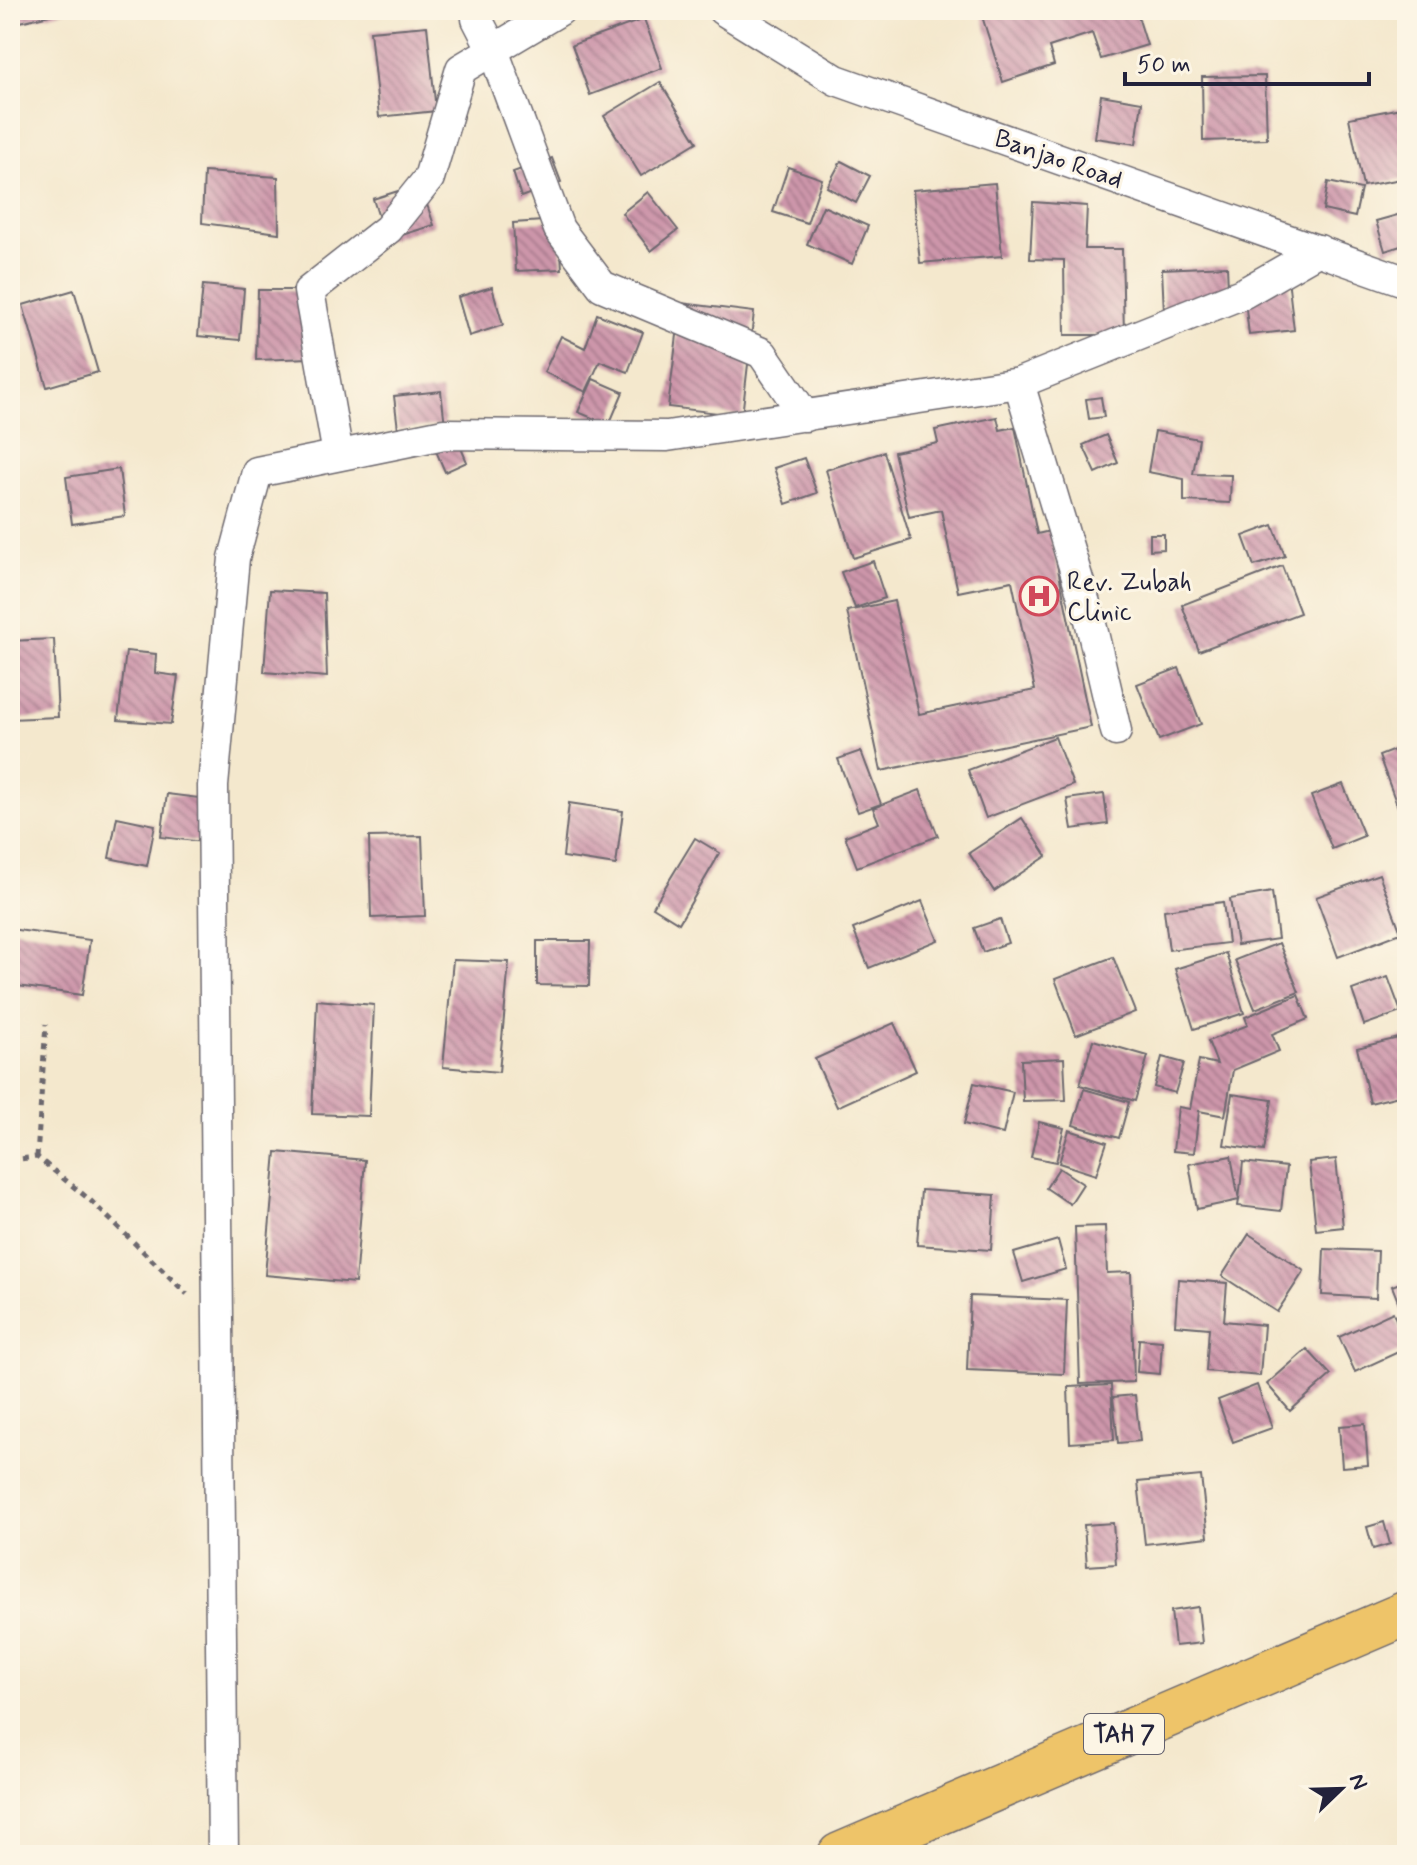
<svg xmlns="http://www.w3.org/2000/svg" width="1417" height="1865" font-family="Mynerve,sans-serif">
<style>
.building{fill:url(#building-back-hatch)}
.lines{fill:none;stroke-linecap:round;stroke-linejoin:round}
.minor-casing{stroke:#6c676e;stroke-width:33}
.trunk-casing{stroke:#6c676e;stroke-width:47}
.path{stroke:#6c676e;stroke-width:5;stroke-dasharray:6 6;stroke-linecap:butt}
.minor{stroke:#fff;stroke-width:30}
.trunk{stroke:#eec469;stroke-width:44}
.labels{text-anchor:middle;stroke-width:6;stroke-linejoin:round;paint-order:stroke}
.shield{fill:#fcf5e5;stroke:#63616e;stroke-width:2}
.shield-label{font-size:24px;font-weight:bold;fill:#22223b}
.street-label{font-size:26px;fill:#22223b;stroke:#fcf5e5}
.poi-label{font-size:26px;fill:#22223b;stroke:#fcf5e5;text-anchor:start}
</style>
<defs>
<pattern id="building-back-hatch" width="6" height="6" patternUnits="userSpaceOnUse" patternTransform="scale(2)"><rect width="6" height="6" fill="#cd96aa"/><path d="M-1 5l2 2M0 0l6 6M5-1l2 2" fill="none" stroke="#a67a8c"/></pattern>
</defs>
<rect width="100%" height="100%" fill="#fcf5e5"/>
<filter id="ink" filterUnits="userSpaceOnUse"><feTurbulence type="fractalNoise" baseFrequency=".0125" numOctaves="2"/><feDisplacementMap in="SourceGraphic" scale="16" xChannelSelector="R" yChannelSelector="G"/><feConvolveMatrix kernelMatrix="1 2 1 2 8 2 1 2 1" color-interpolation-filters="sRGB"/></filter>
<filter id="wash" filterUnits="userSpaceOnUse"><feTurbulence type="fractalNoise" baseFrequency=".006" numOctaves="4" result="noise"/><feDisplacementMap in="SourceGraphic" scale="32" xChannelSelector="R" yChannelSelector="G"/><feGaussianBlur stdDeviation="1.8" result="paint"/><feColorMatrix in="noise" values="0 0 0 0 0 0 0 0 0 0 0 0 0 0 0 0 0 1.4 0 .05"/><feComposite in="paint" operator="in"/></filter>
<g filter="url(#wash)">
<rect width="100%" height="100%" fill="#f4e8cd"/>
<g id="blocks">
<g class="building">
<polygon points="10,10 66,10 66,11 12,24"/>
<polygon points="980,10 1136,10 1147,45 1101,59 1092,33 1049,47 1054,65 1003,82"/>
<polygon points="1237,10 1296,10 1296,12 1238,21"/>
<polygon points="644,19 662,68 590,95 572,45"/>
<polygon points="427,26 436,111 379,117 370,31"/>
<polygon points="1265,76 1267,139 1203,141 1202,77"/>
<polygon points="660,82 697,142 641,176 604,116"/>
<polygon points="1101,95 1142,102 1136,144 1095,138"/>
<polygon points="1401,108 1407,142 1407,178 1363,186 1349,118"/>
<polygon points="552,158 561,182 521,197 513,172"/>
<polygon points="841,161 870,176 856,203 827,187"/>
<polygon points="788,167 822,179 807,223 773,212"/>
<polygon points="204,172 278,177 279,233 202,223"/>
<polygon points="1328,182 1361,189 1355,217 1323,210"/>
<polygon points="995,183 1002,256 920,263 913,190"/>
<polygon points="420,184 434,225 386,240 373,199"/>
<polygon points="648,192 678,230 651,251 622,213"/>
<polygon points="1033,202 1087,206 1085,249 1122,249 1124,335 1065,335 1064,260 1030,259"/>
<polygon points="823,206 868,226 852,264 807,244"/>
<polygon points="1401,214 1407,244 1385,251 1376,221"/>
<polygon points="559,220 562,269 516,271 513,223"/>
<polygon points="1227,266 1229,309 1164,312 1162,269"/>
<polygon points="1288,278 1294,330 1249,335 1243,283"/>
<polygon points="203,285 244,289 240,340 198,336"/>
<polygon points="492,287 503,325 469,336 458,297"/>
<polygon points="74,290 98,372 47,387 23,305"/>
<polygon points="258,290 308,290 310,358 256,360"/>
<polygon points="681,303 754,312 742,416 668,407"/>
<polygon points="597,314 643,332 628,372 600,361 586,392 544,372 561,336 585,348"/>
<polygon points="593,379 623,392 609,425 578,412"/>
<polygon points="441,391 445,425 398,429 394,396"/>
<polygon points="1101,397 1104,417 1089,419 1086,399"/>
<polygon points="997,417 1000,430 1015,427 1037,534 1050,531 1091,727 881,771 847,611 894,601 919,714 1035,690 1012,581 958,592 941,510 909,517 894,452 938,443 935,430"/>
<polygon points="1155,431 1199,439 1193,474 1231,475 1230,503 1184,501 1184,479 1148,472"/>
<polygon points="455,434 467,462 445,472 433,444"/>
<polygon points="1106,435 1118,463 1096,473 1083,445"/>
<polygon points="884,452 911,540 853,558 826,470"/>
<polygon points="804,458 817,493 786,504 774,468"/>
<polygon points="119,469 125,516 72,524 66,477"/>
<polygon points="1273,525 1285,556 1254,566 1243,536"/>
<polygon points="1150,534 1164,534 1164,549 1150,550"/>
<polygon points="873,561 885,598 855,608 841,572"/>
<polygon points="1282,566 1300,613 1199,651 1182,605"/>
<polygon points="270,590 324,593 327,677 264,672"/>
<polygon points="54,639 58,717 10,719 10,641"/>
<polygon points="126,651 156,654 155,673 178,676 171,724 118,720"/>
<polygon points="1179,668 1201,724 1159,740 1137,684"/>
<polygon points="1055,737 1073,785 986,818 968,770"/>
<polygon points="1407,745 1407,820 1403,821 1379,756"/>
<polygon points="861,751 881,804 858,812 838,759"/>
<polygon points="1343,784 1364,836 1332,849 1311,796"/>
<polygon points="920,790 938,836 857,867 845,836 879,823 873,808"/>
<polygon points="167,794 207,799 202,842 161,837"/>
<polygon points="1104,794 1108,824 1072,829 1067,799"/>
<polygon points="569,803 623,811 616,865 563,857"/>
<polygon points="117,817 155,825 147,866 109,858"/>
<polygon points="1022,818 1047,856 994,891 969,853"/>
<polygon points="422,836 425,916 371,918 369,837"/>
<polygon points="695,838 720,853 679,923 653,907"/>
<polygon points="1379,874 1401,933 1338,957 1316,897"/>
<polygon points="1272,892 1278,939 1237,945 1230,899"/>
<polygon points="922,901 938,940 869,968 853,929"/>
<polygon points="1223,902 1228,943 1169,950 1164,910"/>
<polygon points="1000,919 1008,943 983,952 974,928"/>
<polygon points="10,929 90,940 82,995 10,985"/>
<polygon points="537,941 590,941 589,986 537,985"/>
<polygon points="1279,943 1299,992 1255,1009 1235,960"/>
<polygon points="1226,953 1244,1013 1194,1029 1175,969"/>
<polygon points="1113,957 1135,1012 1076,1035 1055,979"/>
<polygon points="453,960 509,962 499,1072 443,1067"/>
<polygon points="1388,977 1401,1012 1364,1025 1352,990"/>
<polygon points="1298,995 1308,1019 1272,1034 1279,1051 1233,1070 1225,1116 1199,1111 1194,1153 1173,1151 1178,1107 1190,1109 1199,1060 1217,1064 1208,1041 1248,1025 1245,1017"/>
<polygon points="317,1000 374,1005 369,1116 312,1114"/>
<polygon points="894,1023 916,1071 837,1107 815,1059"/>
<polygon points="1407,1036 1407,1094 1370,1103 1357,1048"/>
<polygon points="1093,1040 1148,1056 1135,1101 1080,1085"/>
<polygon points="1162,1057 1184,1063 1175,1093 1154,1087"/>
<polygon points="1064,1058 1066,1100 1023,1101 1021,1060"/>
<polygon points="974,1083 1013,1092 1003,1134 964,1124"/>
<polygon points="1084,1089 1129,1102 1119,1138 1073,1125"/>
<polygon points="1232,1094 1272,1100 1264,1151 1224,1145"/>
<polygon points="1039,1122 1064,1128 1056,1162 1031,1157"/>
<polygon points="1069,1130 1107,1142 1096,1175 1059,1163"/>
<polygon points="276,1152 365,1160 355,1283 265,1275"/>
<polygon points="1231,1156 1239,1200 1243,1162 1286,1167 1281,1211 1238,1206 1239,1200 1197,1209 1189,1164"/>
<polygon points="1336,1159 1343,1227 1316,1230 1309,1162"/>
<polygon points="1059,1168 1083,1184 1070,1204 1046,1188"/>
<polygon points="921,1190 995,1195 991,1250 917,1245"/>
<polygon points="1105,1226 1107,1273 1131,1272 1134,1382 1080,1384 1075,1227"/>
<polygon points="1249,1234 1304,1271 1277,1312 1222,1276"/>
<polygon points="1058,1240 1066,1269 1023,1282 1014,1253"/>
<polygon points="1324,1249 1378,1251 1376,1298 1322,1295"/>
<polygon points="1407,1249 1407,1273 1399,1252"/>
<polygon points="1178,1279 1227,1283 1224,1321 1264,1325 1260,1376 1206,1371 1209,1328 1175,1325"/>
<polygon points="1407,1280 1407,1324 1392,1286"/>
<polygon points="970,1296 1067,1300 1064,1374 967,1370"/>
<polygon points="1393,1312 1407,1348 1355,1372 1339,1337"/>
<polygon points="1139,1339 1162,1341 1160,1374 1137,1372"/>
<polygon points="1307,1349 1331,1375 1290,1411 1267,1384"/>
<polygon points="1111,1385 1114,1440 1070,1443 1068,1387"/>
<polygon points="1257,1385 1272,1428 1233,1442 1218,1400"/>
<polygon points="1135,1395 1140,1441 1118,1443 1113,1397"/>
<polygon points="1365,1424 1368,1465 1342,1467 1339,1426"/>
<polygon points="1201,1476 1208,1537 1145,1544 1138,1482"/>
<polygon points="1384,1522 1390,1544 1373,1549 1367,1527"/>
<polygon points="1113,1523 1116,1564 1087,1566 1084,1525"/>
<polygon points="1198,1607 1202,1643 1175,1646 1171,1611"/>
</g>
</g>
</g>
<g filter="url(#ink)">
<use href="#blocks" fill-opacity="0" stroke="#6c676e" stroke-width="2"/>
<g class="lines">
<defs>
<g id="minor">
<polyline points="478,10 477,19 493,50 559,229 602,286 762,353 805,416"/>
<polyline points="723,10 836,80 1407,282"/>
<polyline points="1019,383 1090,620 1116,731"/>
<polyline points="338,455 309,291 388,229 429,178 461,69 560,10"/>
<polyline points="223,1855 213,786 234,558 257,472 444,434 667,436 1019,383 1244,293 1319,250"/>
</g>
<polyline id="trunk" points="840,1855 1407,1613"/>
</defs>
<use href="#minor" class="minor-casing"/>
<use href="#trunk" class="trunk-casing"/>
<g class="path">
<polyline points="37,1157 46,1024"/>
<polyline points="10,1160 37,1157 90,1200 187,1294"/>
</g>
<use href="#minor" class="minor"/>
<use href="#trunk" class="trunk"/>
</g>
</g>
<defs>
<symbol id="hospital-ring" viewBox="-11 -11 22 22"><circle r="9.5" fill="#fcf5e5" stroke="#d1495b" stroke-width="1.5"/><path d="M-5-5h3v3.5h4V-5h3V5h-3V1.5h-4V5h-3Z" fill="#d1495b"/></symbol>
</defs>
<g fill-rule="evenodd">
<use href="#hospital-ring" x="1017" y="574" width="44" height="44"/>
</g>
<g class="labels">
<rect class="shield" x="1084" y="1714" width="80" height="40" rx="6"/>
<g class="shield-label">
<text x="1124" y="1742">TAH 7</text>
</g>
<g class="street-label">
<text transform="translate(1059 158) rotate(19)" y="9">Banjao Road</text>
</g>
<g class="poi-label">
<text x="1067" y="590">Rev. Zubah<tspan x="1067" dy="30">Clinic</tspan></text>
</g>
</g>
<rect width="1417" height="1865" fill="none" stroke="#fcf5e5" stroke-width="40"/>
<g transform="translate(1341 1789) rotate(67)" stroke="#fcf5e5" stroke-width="6" paint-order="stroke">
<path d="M0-6L14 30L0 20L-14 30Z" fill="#22223b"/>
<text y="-12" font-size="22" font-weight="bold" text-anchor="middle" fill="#22223b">N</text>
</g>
<path d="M1125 72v12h244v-12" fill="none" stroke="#22223b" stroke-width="4"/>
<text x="1137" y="72" font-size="24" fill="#22223b" stroke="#fcf5e5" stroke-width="6" paint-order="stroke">50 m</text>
</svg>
